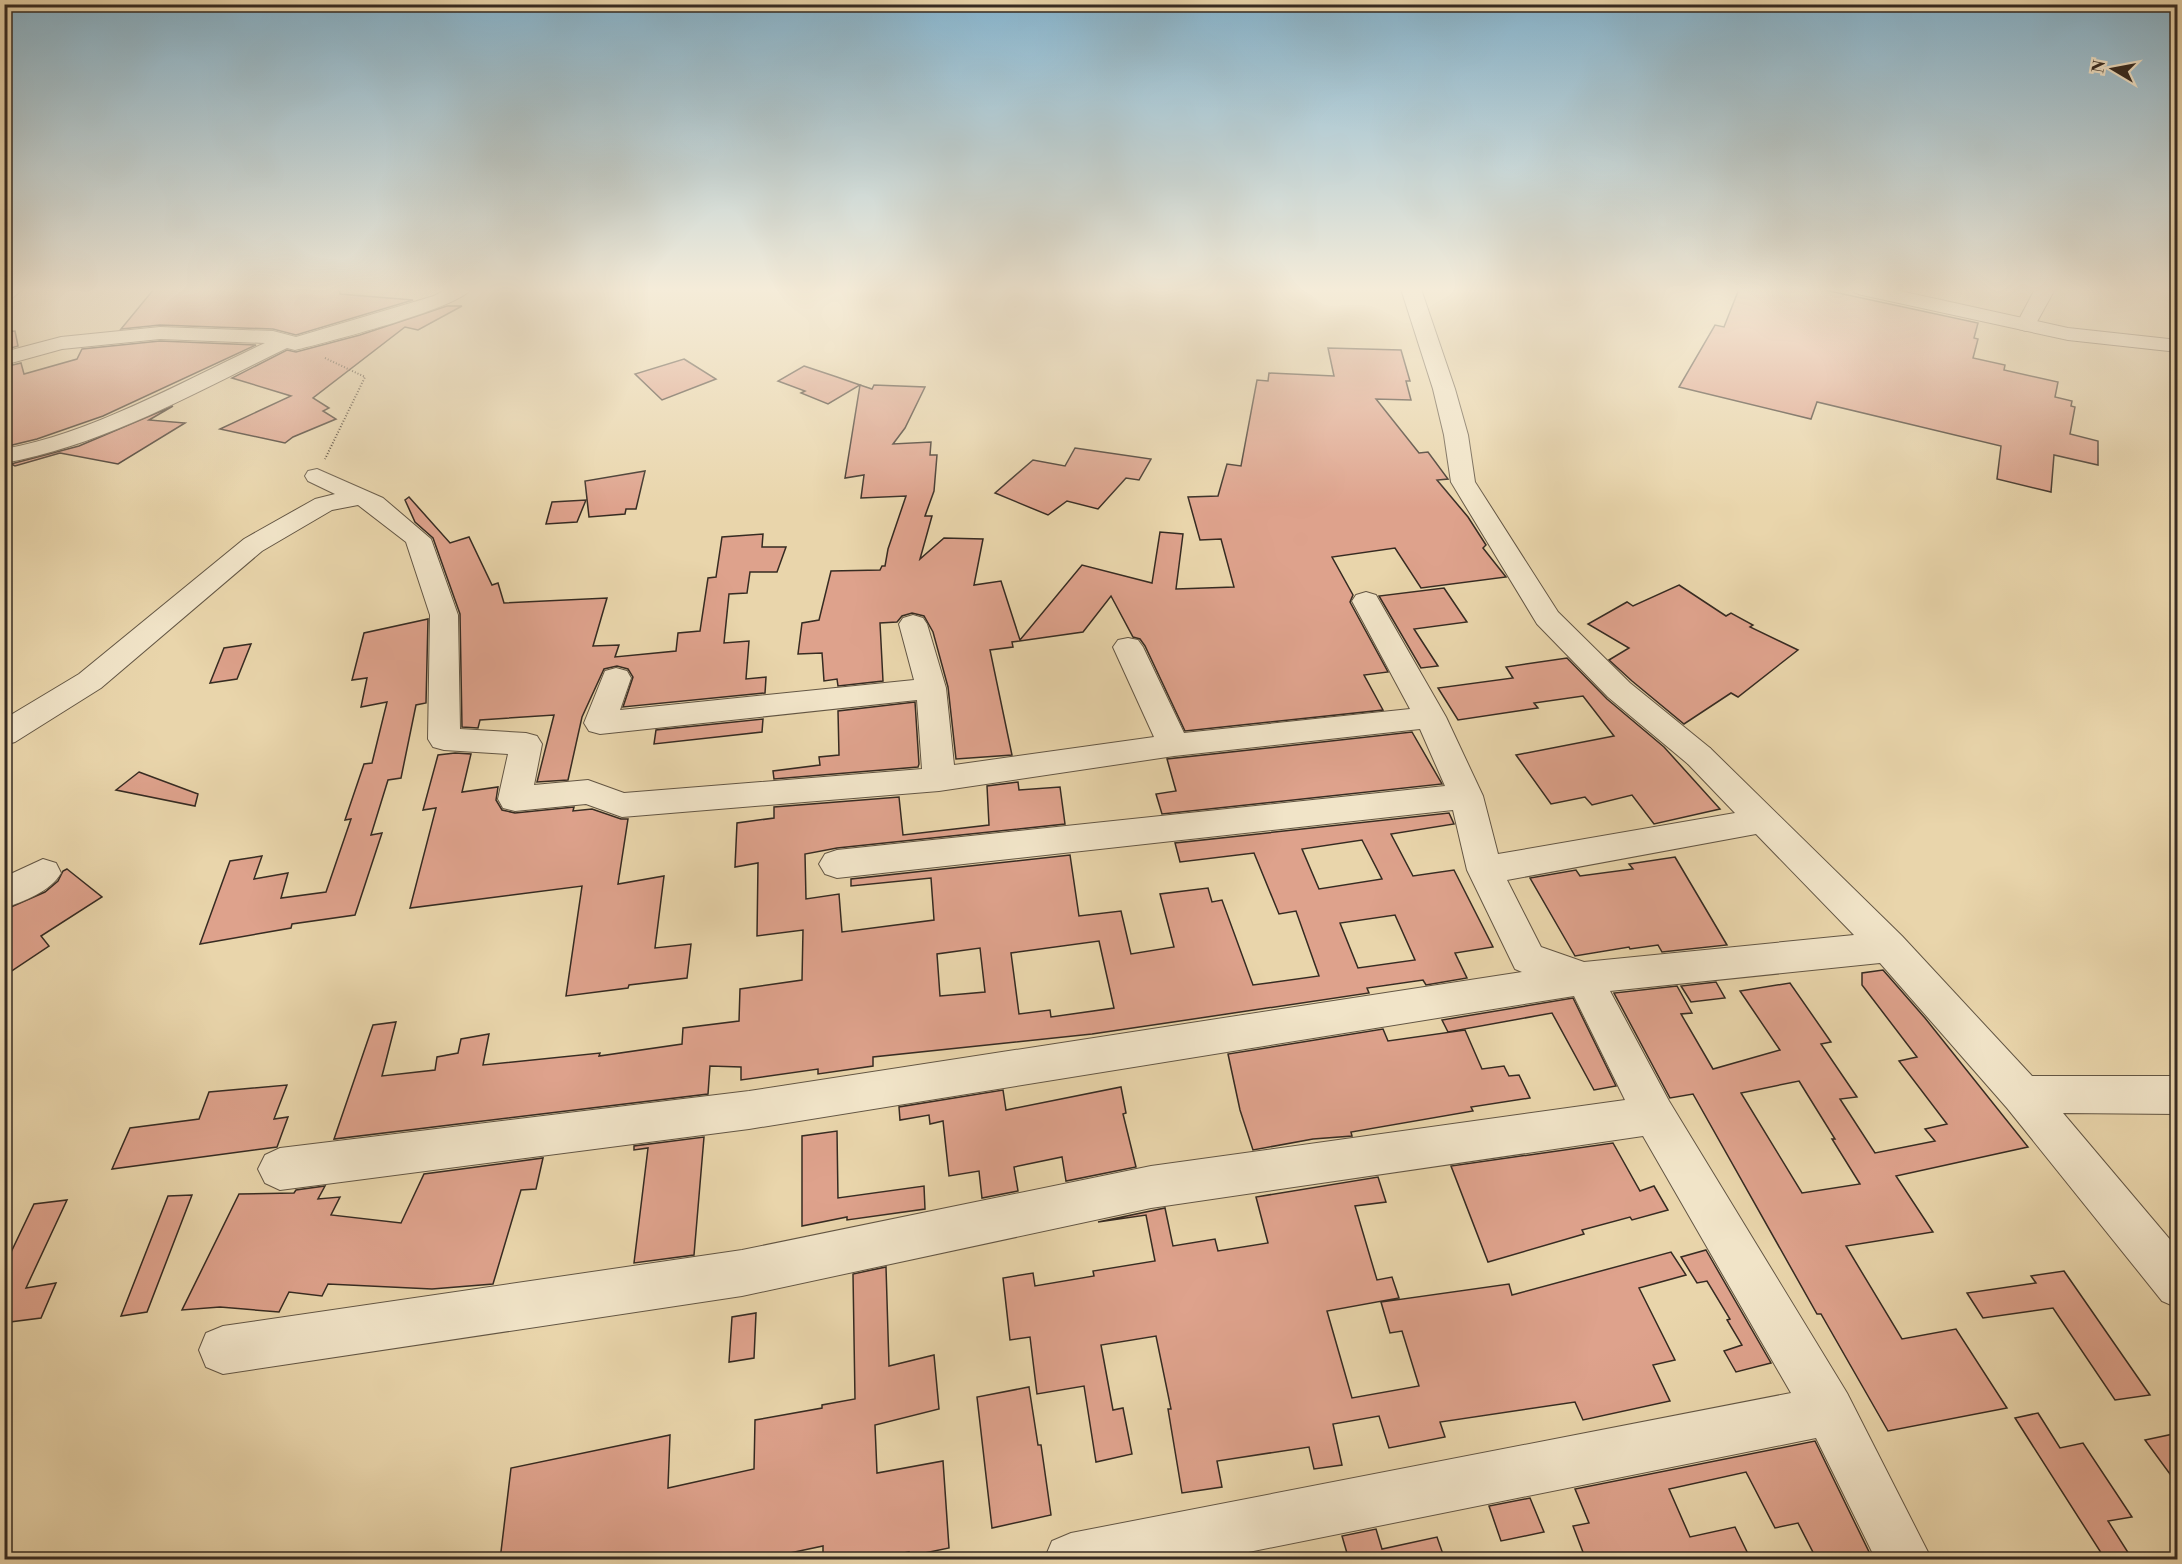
<svg xmlns="http://www.w3.org/2000/svg" width="2182" height="1564" font-family="'Libre Bodoni',serif">
<style>
.building{fill:#dea28c;stroke:#362b22;stroke-width:1.5;fill-rule:evenodd}
.lines{fill:none;stroke-linecap:round;stroke-linejoin:round}
.minor-casing{stroke:#635644;stroke-width:2}
.tertiary-casing{stroke:#635644;stroke-width:2}
.path{stroke:#362b22;stroke-width:2;stroke-dasharray:1 2;stroke-linecap:butt}
.minor{fill:#f1e4c8;fill-rule:evenodd}
.tertiary{fill:#f1e4c8;fill-rule:evenodd}
</style>
<rect width="100%" height="100%" fill="#e9d5ab"/>
<filter id="stains"><feTurbulence type="fractalNoise" baseFrequency=".00333" numOctaves="4"/><feColorMatrix values="0 0 0 0 .2 0 0 0 0 .09 0 0 0 0 .02 0 0 0 .5 -.17"/></filter>
<radialGradient id="worn" r=".72"><stop offset=".6" stop-color="#630" stop-opacity="0"/><stop offset="1" stop-color="#630" stop-opacity=".3"/></radialGradient>
<g class="building">
<polygon points="154,289 340,289 340,294 413,300 296,335 273,329 160,325 121,329"/>
<polygon points="1739,289 1820,289 1978,323 1974,338 1978,339 1973,358 2005,365 2004,370 2058,382 2055,397 2072,401 2071,406 2075,407 2070,434 2098,441 2098,465 2054,455 2051,492 1997,479 2001,446 1817,402 1811,419 1679,387 1715,325 1724,327"/>
<polygon points="447,306 462,306 418,330 405,327 313,398 329,408 323,411 336,419 293,437 285,443 220,429 291,396 232,378 287,350 296,352 360,335"/>
<polygon points="15,331 18,346 4,350 4,332"/>
<polygon points="160,341 256,345 103,416 37,439 4,447 4,367 21,363 24,374 77,359 82,349"/>
<polygon points="1328,348 1401,350 1410,381 1406,381 1411,400 1376,399 1419,453 1428,452 1448,479 1437,480 1468,517 1486,545 1483,548 1506,577 1421,588 1395,548 1332,557 1353,595 1350,602 1388,672 1364,675 1383,710 1185,731 1145,646 1140,639 1133,637 1111,596 1083,632 1012,642 1013,647 990,650 1012,755 956,759 948,687 933,632 924,616 912,613 902,616 897,622 880,623 883,681 838,686 837,679 824,681 822,653 798,654 802,623 819,620 831,571 880,570 882,566 885,566 888,549 906,496 861,498 864,475 845,478 860,385 872,389 874,385 925,387 905,428 893,444 931,442 930,455 937,455 934,491 925,516 932,516 920,559 944,538 983,539 974,585 1001,581 1020,640 1082,565 1152,583 1160,532 1183,534 1176,589 1234,587 1221,539 1200,540 1188,497 1218,496 1227,464 1241,466 1257,380 1268,381 1269,373 1334,376"/>
<polygon points="684,359 716,379 662,400 635,374"/>
<polygon points="804,366 837,377 860,385 828,404 801,393 805,391 778,381"/>
<polygon points="173,406 149,420 185,423 118,464 60,453 15,466 11,464 79,446"/>
<polygon points="1075,448 1151,459 1139,480 1126,478 1098,509 1067,501 1048,515 995,493 1033,460 1065,466"/>
<polygon points="645,471 636,509 626,509 625,514 589,517 585,481"/>
<polygon points="409,497 450,543 469,537 492,585 498,583 504,603 607,598 593,646 619,645 615,657 676,651 678,633 700,631 708,578 716,577 722,537 763,534 762,547 786,547 777,572 750,572 747,593 729,594 724,643 749,641 746,679 766,677 765,693 623,707 633,677 628,669 617,666 604,669 582,717 568,780 537,782 554,715 480,720 478,728 462,727 460,614 433,538 415,522 405,500"/>
<polygon points="586,500 577,522 546,524 552,502"/>
<polygon points="1679,585 1726,616 1731,613 1753,625 1750,627 1798,650 1738,697 1731,693 1684,724 1632,681 1609,660 1629,648 1588,624 1627,602 1633,606"/>
<polygon points="1444,588 1467,622 1414,629 1438,666 1421,668 1379,596"/>
<polygon points="428,619 426,703 416,705 401,778 388,780 371,835 382,833 355,915 292,924 291,928 200,944 230,861 262,856 254,879 288,873 281,898 326,892 351,819 345,820 364,764 372,763 387,702 361,707 367,678 352,680 364,633"/>
<polygon points="251,644 237,679 210,683 224,648"/>
<polygon points="1567,658 1607,699 1664,747 1720,809 1654,824 1632,795 1592,805 1585,797 1551,804 1516,755 1614,736 1583,696 1534,703 1538,708 1458,720 1438,688 1513,678 1506,667"/>
<polygon points="915,702 919,764 918,767 774,779 773,771 820,765 819,757 839,755 838,711"/>
<polygon points="763,719 762,732 654,744 656,730"/>
<polygon points="1412,732 1442,784 1162,814 1156,794 1176,791 1167,759"/>
<polygon points="455,753 471,754 462,792 498,787 496,800 502,810 515,813 574,807 573,811 592,809 621,819 628,819 618,884 664,876 655,948 691,944 687,978 629,985 628,988 566,996 582,886 410,908 436,808 423,810 438,755"/>
<polygon points="139,772 198,794 195,806 116,790"/>
<path d="M1018 782 1019 790 1060 787 1065 824 837 848 805 854 806 899 839 894 842 932 934 920 931 878 851 886V879L1070 855 1079 916 1121 911 1131 954 1174 947 1160 894 1208 888 1212 902 1222 900 1253 985 1319 976 1296 911 1279 914 1254 853 1180 862 1175 843 1449 813 1454 824 1391 834 1413 876 1454 870 1493 947 1455 953 1467 978 1426 985 1423 980 1367 988 1369 993 1092 1034 873 1057V1066L818 1074V1069L741 1080V1067L710 1066 708 1094 334 1139 373 1025 396 1022 382 1076 435 1070 437 1057 458 1053 461 1039 489 1034 483 1065 600 1053 599 1056 682 1044 683 1028 739 1021 740 989 802 980 803 930 757 936 758 863 735 867 737 823 774 818V807L899 797 903 835 989 825 987 786ZM1362 840 1382 879 1319 889 1302 849ZM1395 915 1415 960 1358 968 1340 923ZM1099 941 1114 1008 1051 1017 1050 1010 1019 1014 1011 953ZM980 948 985 992 940 996 937 954Z"/>
<polygon points="1675,857 1727,945 1662,952 1658,945 1630,949 1629,947 1575,956 1530,878 1576,870 1580,876 1633,869 1629,864"/>
<polygon points="67,869 102,897 41,936 49,946 4,976 4,910 45,892 58,881 63,871"/>
<path d="M1883 970 1925 1018 2028 1147 1896 1176 1933 1232 1846 1246 1902 1339 1956 1329 2007 1408 1888 1431 1821 1314H1817L1693 1094 1670 1098 1614 993 1677 986 1692 1013 1681 1014 1713 1069 1780 1050 1740 991 1790 983 1831 1042 1821 1044 1857 1097 1840 1099 1875 1153 1935 1141 1925 1129 1947 1124 1899 1061 1917 1057 1862 985V973ZM1799 1081 1835 1139H1832L1860 1184 1802 1193 1741 1093Z"/>
<polygon points="1716,982 1725,998 1691,1002 1681,986"/>
<polygon points="1573,998 1616,1086 1594,1090 1552,1013 1448,1032 1442,1020"/>
<polygon points="1383,1029 1388,1041 1465,1030 1482,1069 1504,1066 1509,1076 1519,1075 1530,1098 1471,1107 1473,1111 1351,1132 1352,1136 1313,1139 1253,1150 1240,1110 1228,1054"/>
<polygon points="287,1085 274,1119 288,1117 277,1147 112,1169 130,1128 199,1119 209,1092"/>
<polygon points="1121,1087 1126,1113 1123,1114 1136,1167 1066,1181 1062,1157 1014,1167 1018,1191 982,1198 979,1171 949,1176 943,1121 930,1124 929,1115 900,1120 899,1107 1003,1090 1006,1110"/>
<polygon points="837,1131 838,1198 924,1186 925,1209 847,1220 847,1217 802,1226 802,1136"/>
<polygon points="704,1137 694,1255 634,1263 648,1148 634,1150 634,1146"/>
<polygon points="1613,1143 1640,1191 1654,1186 1668,1210 1632,1220 1630,1217 1582,1230 1584,1234 1488,1262 1451,1166"/>
<polygon points="543,1158 536,1189 521,1190 493,1284 432,1289 328,1284 322,1296 289,1292 279,1312 220,1307 182,1310 239,1194 294,1193 296,1190 325,1186 318,1199 340,1197 331,1215 401,1223 424,1174"/>
<polygon points="1378,1177 1386,1202 1355,1206 1377,1280 1392,1277 1399,1298 1327,1311 1352,1398 1419,1386 1402,1331 1390,1333 1381,1302 1509,1284 1512,1295 1671,1252 1686,1275 1639,1288 1675,1360 1653,1365 1670,1401 1583,1420 1575,1402 1440,1422 1445,1437 1389,1448 1379,1416 1333,1424 1342,1465 1314,1469 1309,1447 1217,1461 1222,1487 1182,1493 1168,1409 1171,1409 1156,1336 1101,1345 1113,1410 1123,1408 1132,1454 1096,1462 1084,1386 1037,1394 1030,1337 1010,1340 1003,1278 1033,1273 1035,1286 1094,1276 1093,1271 1155,1261 1146,1215 1098,1222 1165,1208 1173,1246 1215,1239 1218,1251 1268,1243 1256,1197"/>
<polygon points="192,1195 147,1312 121,1316 168,1196"/>
<polygon points="67,1200 26,1288 56,1283 41,1318 10,1322 4,1334 4,1267 34,1204"/>
<polygon points="1706,1250 1771,1363 1736,1372 1724,1351 1742,1345 1727,1320 1730,1319 1707,1281 1697,1283 1681,1257"/>
<polygon points="886,1267 889,1366 934,1355 939,1409 875,1425 877,1473 943,1461 949,1548 910,1556 909,1552 870,1560 823,1560 823,1546 780,1555 780,1560 500,1560 511,1468 670,1435 668,1488 754,1469 755,1420 822,1408 822,1405 855,1399 853,1274"/>
<polygon points="2064,1271 2150,1395 2115,1400 2053,1308 1983,1318 1967,1293 2036,1283 2031,1276"/>
<polygon points="756,1313 754,1358 729,1362 732,1317"/>
<polygon points="1029,1387 1038,1445 1041,1445 1051,1515 992,1528 977,1397"/>
<polygon points="2038,1413 2060,1448 2083,1443 2132,1517 2108,1521 2129,1554 2105,1559 2015,1418"/>
<polygon points="2178,1433 2178,1485 2145,1440"/>
<polygon points="1815,1441 1873,1560 1817,1560 1798,1523 1775,1528 1746,1472 1669,1489 1690,1537 1735,1527 1751,1560 1586,1560 1573,1526 1589,1523 1575,1489"/>
<polygon points="1530,1498 1544,1532 1501,1541 1489,1506"/>
<polygon points="1376,1529 1382,1549 1437,1537 1445,1560 1349,1560 1342,1536"/>
</g>
<g class="lines">
<defs>
<g id="minor">
<polygon points="4,289 23,289 11,299 4,301"/>
<path d="M446 289H471C457 309 324 343 295 350L287 348C196 392 105 445 4 463V449C93 433 183 381 265 343L160 339 62 349 4 365V352L61 337 160 327 273 331 296 337 434 296Z"/>
<polygon points="2035,289 2055,289 2033,329 2026,331 2019,329 2016,325"/>
<path d="M317 469 383 498 431 539 458 615 460 729 526 733 537 736 542 744 534 785 588 780 624 793 922 769 917 700 600 734 589 731 584 723 605 671 616 668 627 671 631 678 620 710 914 680 899 624 903 618 913 615 923 618 927 624 946 688 954 765 1154 737 1113 647 1118 640 1128 638 1138 640 1143 647 1184 733 1410 709 1352 601 1356 595 1366 592 1376 595 1446 717 1483 796 1498 854 1735 813 1688 764 1683 756 1688 748 1699 745 1710 748 1902 936 2032 1076H2178V1114L2063 1113 2178 1249V1308L2162 1301 2007 1108 1880 963 1610 991 1669 1101 1847 1393 1932 1560H1876L1816 1438 1209 1560H1044L1052 1541 1071 1533 1791 1393 1643 1136 1151 1208 742 1296 223 1374 206 1367 199 1350 206 1333 223 1326 742 1250 1151 1166 1625 1100 1574 996 749 1129 280 1190 265 1183 258 1169 265 1155 280 1148 749 1091 1522 972 1515 969 1467 870 1453 810 837 878 825 874 819 864 825 854 837 850 1445 786 1420 729 1174 756 939 791 622 817 586 804 515 811 503 808 498 799 508 754 444 750 433 747 428 739 430 615 406 542 358 505 332 510 262 551 101 688 15 742 4 745V719L79 674 244 539 315 499 335 494 308 481 305 476 308 471ZM1756 834 1854 935 1584 962 1541 947 1507 880Z"/>
<path d="M43 859 56 863 61 873C51 891 23 902 4 908V877Z"/>
</g>
<g id="tertiary">
<polygon points="1401,289 1421,289 1455,389 1468,435 1475,482 1558,612 1630,683 1710,748 1715,756 1710,764 1699,767 1688,764 1608,697 1537,624 1451,482 1444,435 1433,389"/>
<polygon points="1852,289 1891,289 2068,328 2178,340 2178,352 2068,340 1862,295 1855,293"/>
</g>
</defs>
<use href="#minor" class="minor-casing"/>
<use href="#tertiary" class="tertiary-casing"/>
<polyline class="path" points="325,358 365,377 325,459"/>
<use href="#minor" class="minor"/>
<use href="#tertiary" class="tertiary"/>
</g>
<linearGradient id="sky" x2="0" y2="1"><stop stop-color="#87b6d0"/><stop offset="0.57" stop-color="#f5ecd9"/><stop offset="1" stop-color="#f5ecd9" stop-opacity="0"/></linearGradient>
<rect width="2182" height="508" fill="url(#sky)"/>
<rect width="2182" height="1564" fill="none" stroke="#e9d5ab" stroke-width="24"/>
<rect x="6" y="6" width="2170" height="1552" fill="none" stroke="#362b22" stroke-width="3"/>
<rect x="12" y="12" width="2158" height="1540" fill="none" stroke="#362b22" stroke-width="1.5"/>
<g transform="translate(2113 69) rotate(280)" stroke="#f1e4c8" stroke-width="4.5" paint-order="stroke">
<path d="M0-4.5L10 22L0 15L-10 22Z" fill="#362b22"/>
<text y="-9" font-size="16" font-weight="bold" text-anchor="middle" fill="#362b22">N</text>
</g>
<rect width="100%" height="100%" filter="url(#stains)"/>
<rect width="100%" height="100%" fill="url(#worn)"/>
</svg>
